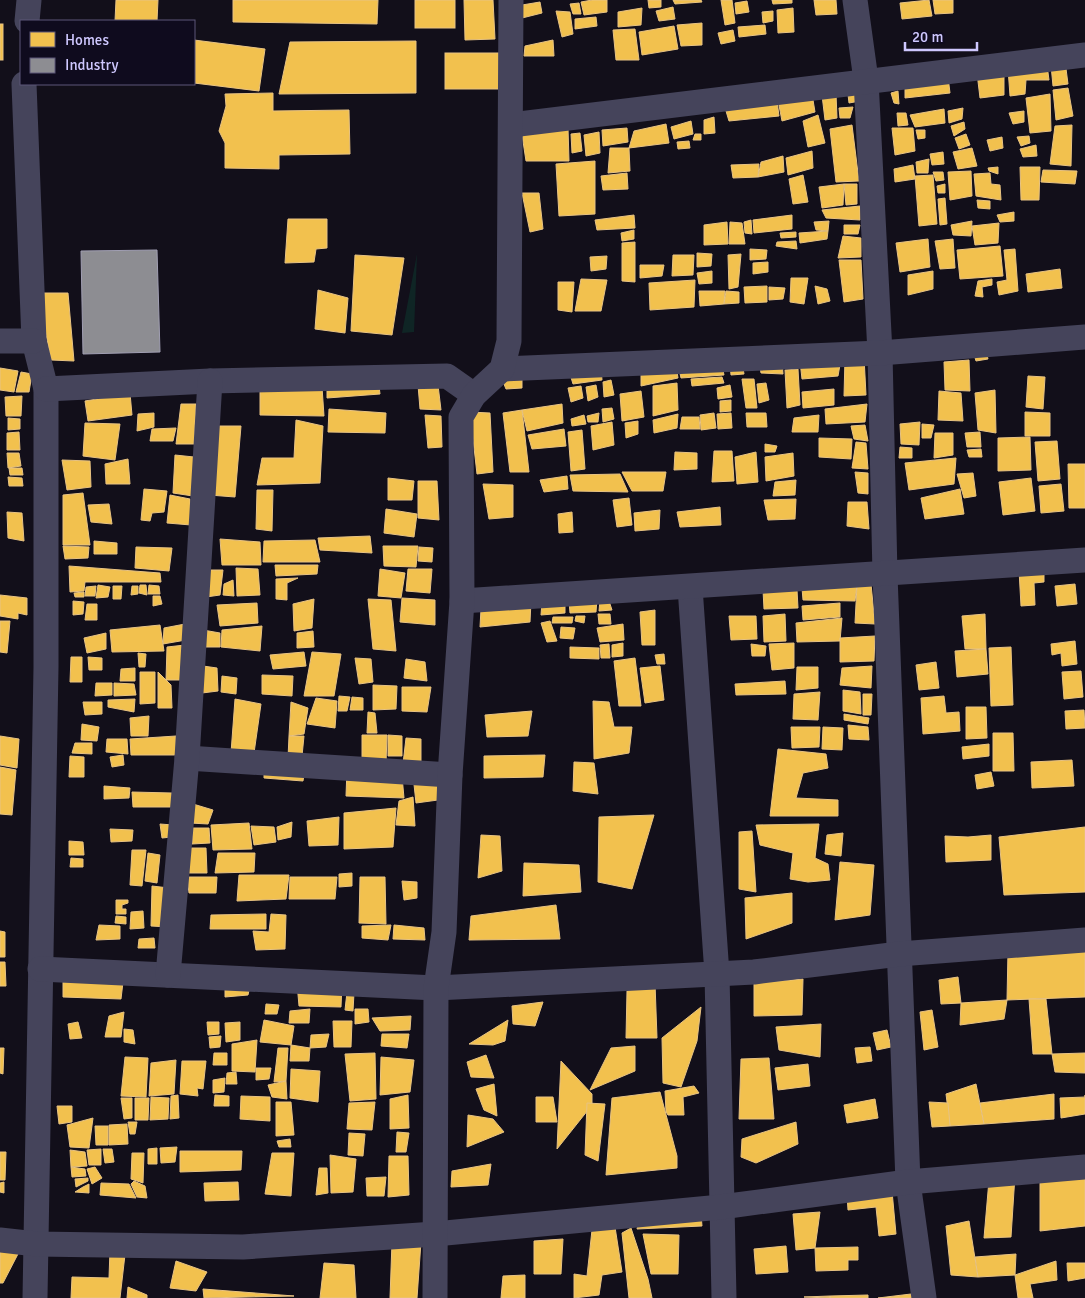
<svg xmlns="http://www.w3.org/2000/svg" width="1085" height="1298" font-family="Signika,sans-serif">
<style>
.green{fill:#0f2525}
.homes{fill:#f2c14e;stroke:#e8c383}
.industry{fill:#8d8d92;stroke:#a19fb3}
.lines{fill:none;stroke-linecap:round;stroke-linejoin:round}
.minor{stroke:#45445b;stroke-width:25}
</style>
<rect width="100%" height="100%" fill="#120f1a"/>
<polygon class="green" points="417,254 414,332 402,333"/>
<g class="homes">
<polygon points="116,0 158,0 157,21 115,21"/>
<polygon points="233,0 378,0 377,24 233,22"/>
<rect x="415" y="0" width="40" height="28"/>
<polygon points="464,0 493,0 495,39 465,40"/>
<polygon points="592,0 607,0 607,12 584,15 581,2"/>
<polygon points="648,0 661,0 661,7 649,8"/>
<polygon points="673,0 701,0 702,2 675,4"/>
<polygon points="721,0 732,0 735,23 725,25"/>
<polygon points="772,0 792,0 792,3 773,4"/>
<polygon points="814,0 836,0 837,14 816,15"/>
<polygon points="929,0 932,16 902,19 900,3"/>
<polygon points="933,0 953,0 953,13 935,14"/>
<polygon points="747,1 749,12 736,14 735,3"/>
<polygon points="540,2 542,13 522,18 522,5"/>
<polygon points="579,3 581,14 573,14 570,4"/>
<polygon points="673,7 675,19 659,21 656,11"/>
<polygon points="642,8 641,25 618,27 618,12"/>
<polygon points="793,8 794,32 778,33 777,10"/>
<polygon points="556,11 570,12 573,34 562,37"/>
<polygon points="773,11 773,21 763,23 762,12"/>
<polygon points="596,17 597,26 575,29 575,19"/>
<polygon points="702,23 702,45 681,46 677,25"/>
<rect x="0" y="24" width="3" height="36"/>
<polygon points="765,25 766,34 739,37 738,27"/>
<polygon points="674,26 678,49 642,55 639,32"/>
<polygon points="635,29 639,60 616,60 613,30"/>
<polygon points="733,30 735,41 721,44 718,33"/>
<polygon points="194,40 265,49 259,91 194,83"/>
<polygon points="553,40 554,56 524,56 525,46"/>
<polygon points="416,41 416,93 279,94 290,42"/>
<rect x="445" y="53" width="54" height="36"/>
<polygon points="1065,61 1068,84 1053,86 1051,65"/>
<polygon points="1047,65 1049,80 1026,80 1025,94 1010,96 1008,68"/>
<polygon points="1004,70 1004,95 980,98 977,73"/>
<polygon points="948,77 950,93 905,98 905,81"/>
<polygon points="847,86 860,101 849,103"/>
<polygon points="1068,88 1073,116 1056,120 1053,90"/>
<polygon points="898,91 899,104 894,103 891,93"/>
<polygon points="273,93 273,111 349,110 350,154 279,155 279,169 225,168 225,143 219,131 226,106 225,94"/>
<polygon points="812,94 815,112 782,121 778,100"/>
<polygon points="836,94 837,118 825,120 822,95"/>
<polygon points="1050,94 1051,131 1030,133 1026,98"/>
<polygon points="777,101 779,116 729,121 726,111"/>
<polygon points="853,107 850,118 840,118 839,108"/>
<polygon points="963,108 962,119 949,123 948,111"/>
<polygon points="944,109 945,123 915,127 910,115"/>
<polygon points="1024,111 1024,122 1013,124 1009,113"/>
<polygon points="897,113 906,113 908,125 898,126"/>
<polygon points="818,115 825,143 808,147 803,121"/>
<polygon points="714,117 715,133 704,134 704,120"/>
<polygon points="691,121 693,134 674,139 671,127"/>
<polygon points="964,122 965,129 954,136 951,126"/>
<polygon points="666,124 669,143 629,148 634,131"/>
<polygon points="852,125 859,181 836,182 830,129"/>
<polygon points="1072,125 1071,166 1050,164 1055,126"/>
<polygon points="521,128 568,128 569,161 526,161"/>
<polygon points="627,128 628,142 603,146 602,130"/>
<polygon points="892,128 913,128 915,151 895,155"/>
<polygon points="916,130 925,130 925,138 918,139"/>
<polygon points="599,132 600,153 586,156 584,135"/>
<polygon points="580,133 582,151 572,153 571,134"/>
<polygon points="695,134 701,134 701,140 693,140"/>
<polygon points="966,134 970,145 959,149 955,138"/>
<polygon points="1029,136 1030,143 1021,146 1017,137"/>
<polygon points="1002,137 1003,148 990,151 987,140"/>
<polygon points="689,141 690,148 678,149 677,142"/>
<polygon points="1036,145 1037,156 1023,157 1020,149"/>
<polygon points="610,148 629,148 630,171 608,173"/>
<polygon points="972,148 977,166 958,169 953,152"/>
<polygon points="812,151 813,168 788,175 786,158"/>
<polygon points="943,152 944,164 932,165 930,154"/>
<polygon points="783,156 784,172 758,177 761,162"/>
<polygon points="929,159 928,173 917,173 916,162"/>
<polygon points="595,161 595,214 559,216 556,164"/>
<polygon points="759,164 758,177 733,178 731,165"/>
<polygon points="913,165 915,179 895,182 894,169"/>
<polygon points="998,167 998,174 989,171 988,168"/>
<polygon points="1020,167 1040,167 1039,200 1021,200"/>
<polygon points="1043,170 1077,171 1075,184 1041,182"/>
<polygon points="971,171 972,196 950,200 948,172"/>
<polygon points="933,172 943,172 944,180 936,181"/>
<polygon points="627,173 628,189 603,190 601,176"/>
<polygon points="990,173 991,184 1000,185 1001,200 976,196 974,174"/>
<polygon points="803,175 808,202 793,204 789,179"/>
<polygon points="933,175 937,224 919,226 915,176"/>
<polygon points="844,184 857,184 857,204 846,205"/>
<polygon points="844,184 843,205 822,208 819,187"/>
<polygon points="945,184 945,193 938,193 937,186"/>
<polygon points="522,193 539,193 543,229 530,232"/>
<polygon points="945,198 947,224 940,225 938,199"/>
<polygon points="977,200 990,201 990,209 978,208"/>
<polygon points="860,206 860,220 826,218 822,210"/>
<polygon points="1014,212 1014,221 1000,222 997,215"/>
<polygon points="634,215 635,228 597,230 595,220"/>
<polygon points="792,215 792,229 754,233 753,220"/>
<polygon points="288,219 327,219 327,248 316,249 314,262 285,263"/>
<polygon points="751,220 752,234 745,233 744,222"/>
<polygon points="829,221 828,231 816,230 814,222"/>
<polygon points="972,221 971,236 953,235 951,225"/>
<polygon points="727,222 728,244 704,245 704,225"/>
<polygon points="730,222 742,223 745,244 729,244"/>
<polygon points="999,223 998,243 975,245 972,226"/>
<polygon points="844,225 860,225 858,234 844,234"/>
<polygon points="634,230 634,239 622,241 621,233"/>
<polygon points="828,231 827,239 800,243 799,233"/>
<polygon points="796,232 796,237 781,238 780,233"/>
<polygon points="843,236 861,238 861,257 838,258"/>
<polygon points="928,239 930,267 900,272 896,243"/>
<polygon points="953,239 955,268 940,269 935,241"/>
<polygon points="796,241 797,249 776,246 777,242"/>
<polygon points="635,242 635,282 622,281 622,243"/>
<polygon points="1000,246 1003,276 960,279 957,250"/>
<polygon points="750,249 767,250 766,259 750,260"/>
<polygon points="1015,249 1018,291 999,295 997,282 1007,280 1004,250"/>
<polygon points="697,253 712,254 711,266 697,267"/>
<polygon points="741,254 738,287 729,289 728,255"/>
<polygon points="355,255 404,258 392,335 351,331"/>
<polygon points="673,255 694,255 693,275 672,276"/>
<polygon points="607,256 606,269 591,271 590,257"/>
<polygon points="839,260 861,260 863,299 844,302"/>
<polygon points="768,262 768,272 753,274 753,263"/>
<polygon points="640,265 664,265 662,276 640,278"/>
<polygon points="1060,269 1062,288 1028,292 1026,274"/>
<polygon points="712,271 712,283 699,284 697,273"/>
<polygon points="933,271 933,289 908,295 908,275"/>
<polygon points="791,278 808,278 804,304 790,302"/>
<polygon points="581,279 607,280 601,311 575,311"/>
<polygon points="992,279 992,285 982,287 983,297 975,296 978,281"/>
<polygon points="695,280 694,307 650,310 649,283"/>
<polygon points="558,282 574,282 572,312 558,310"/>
<polygon points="767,286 767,302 745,303 744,287"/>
<polygon points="815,286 827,289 830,301 818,304"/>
<polygon points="769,287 785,288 783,299 769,300"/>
<polygon points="318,290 348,298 345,333 315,329"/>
<polygon points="699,291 725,291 724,304 700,306"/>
<polygon points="726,291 739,292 739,303 724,304"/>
<polygon points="38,293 68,293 74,361 51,360"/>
<polygon points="973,351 986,351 988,359 976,361"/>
<polygon points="864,357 866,395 844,396 845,358"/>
<polygon points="841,359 838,376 802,379 800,361"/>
<polygon points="969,360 970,391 945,390 944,362"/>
<polygon points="721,361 724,375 681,378 678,365"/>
<polygon points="759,361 782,361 783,374 761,373"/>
<polygon points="742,362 744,374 731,375 730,363"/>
<polygon points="676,365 678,378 641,386 641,369"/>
<polygon points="601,367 602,380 573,384 570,374"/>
<polygon points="0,368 18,371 14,392 0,390"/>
<polygon points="522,369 522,388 506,389 501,377"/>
<polygon points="798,369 800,405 787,408 785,370"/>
<polygon points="21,372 32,374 29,392 16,392"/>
<polygon points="1028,376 1045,377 1043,409 1026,407"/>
<polygon points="722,377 724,383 692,386 691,379"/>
<polygon points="742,379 754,379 757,408 746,408"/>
<polygon points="611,380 614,395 604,397 603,382"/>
<polygon points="677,383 678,410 653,416 653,386"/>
<polygon points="766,383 769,400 759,403 757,384"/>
<polygon points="418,385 438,385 441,410 420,409"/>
<polygon points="596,385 598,397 588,401 586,387"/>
<polygon points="730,385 732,397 718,399 717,388"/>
<polygon points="379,386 380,394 327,398 327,387"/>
<polygon points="581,386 583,398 571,402 568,388"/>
<polygon points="322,387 324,416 260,415 260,389"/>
<polygon points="834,389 834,405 803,408 802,392"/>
<polygon points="995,390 996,433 978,430 975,393"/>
<polygon points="641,391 644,417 622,421 620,394"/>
<polygon points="939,391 961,393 963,421 938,420"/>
<polygon points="130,393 132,415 88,421 85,401"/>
<polygon points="22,396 21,416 6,416 5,397"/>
<polygon points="731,400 731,411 720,412 720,401"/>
<polygon points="181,404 196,404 194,444 176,444"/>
<polygon points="562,404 563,423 527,431 522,410"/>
<polygon points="867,404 865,422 826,424 825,409"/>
<polygon points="612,408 614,419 603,422 602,409"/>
<polygon points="329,409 386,413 385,433 328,432"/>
<polygon points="522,410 529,472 510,472 503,413"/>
<polygon points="470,412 490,413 493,472 477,474"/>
<polygon points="1025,412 1050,413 1050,436 1025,436"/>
<polygon points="154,413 154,427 137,431 138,414"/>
<polygon points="599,413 598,422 588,422 587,416"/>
<polygon points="714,413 716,428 701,430 700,415"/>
<polygon points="731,413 732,428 718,429 717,414"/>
<polygon points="746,413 766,413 767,427 747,427"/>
<polygon points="678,414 677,428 654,433 653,420"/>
<polygon points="425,415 441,416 442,447 428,448"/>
<polygon points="584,415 586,424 572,426 571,419"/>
<polygon points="819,415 818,432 792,432 794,418"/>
<polygon points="682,417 699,417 700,429 680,429"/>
<polygon points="8,418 20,419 20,429 8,430"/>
<polygon points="296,420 323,426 320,483 257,485 262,458 294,458"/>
<polygon points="638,421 638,434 626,438 625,423"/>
<polygon points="612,422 614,445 593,450 591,426"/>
<polygon points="920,422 919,445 901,444 900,424"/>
<polygon points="85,423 120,424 115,460 83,456"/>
<polygon points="922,424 934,425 931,438 922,438"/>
<polygon points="865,425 868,441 854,439 851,426"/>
<polygon points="213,426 241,426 235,497 209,495"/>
<polygon points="176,428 173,441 150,441 152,429"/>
<polygon points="564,429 566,446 532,449 528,435"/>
<polygon points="582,430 585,469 571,471 568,432"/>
<polygon points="19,432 20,450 7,450 7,433"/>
<polygon points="980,432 981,447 967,447 965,433"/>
<polygon points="935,433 953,433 953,455 934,458"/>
<polygon points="1030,437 1031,470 998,471 998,438"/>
<polygon points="819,438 852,439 851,459 819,457"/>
<polygon points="1057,441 1060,479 1038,481 1035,442"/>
<polygon points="856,442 866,443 868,469 852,468"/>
<polygon points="765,444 777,446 775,452 765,452"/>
<polygon points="900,447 912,448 912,458 899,458"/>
<polygon points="981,449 982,457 969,457 967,450"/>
<polygon points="714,451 732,451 734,481 712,482"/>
<polygon points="675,452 697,453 697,469 674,470"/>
<polygon points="756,452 758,482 737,484 735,457"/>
<polygon points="7,453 19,453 21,466 8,468"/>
<polygon points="793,453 794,476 766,481 765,457"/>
<polygon points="175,455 194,457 193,496 173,493"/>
<polygon points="956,458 954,484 909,490 905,463"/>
<polygon points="128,459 130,484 106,484 105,464"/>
<polygon points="62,460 90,461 91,487 67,490"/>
<polygon points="1068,464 1085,464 1085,508 1069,508"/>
<polygon points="9,468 22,468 23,475 10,475"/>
<polygon points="622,472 666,472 663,491 632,491"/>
<polygon points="855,472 868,473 868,494 858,493"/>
<polygon points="973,473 976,496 964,498 957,474"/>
<polygon points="620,474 628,492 573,491 570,475"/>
<polygon points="567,476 568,489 544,492 540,480"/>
<polygon points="8,477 22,478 23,486 9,486"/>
<polygon points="388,478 414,481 412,500 388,500"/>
<polygon points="1031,478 1035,511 1003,515 999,482"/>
<polygon points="796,480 795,495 773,496 775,482"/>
<polygon points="418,481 437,481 439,520 418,518"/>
<polygon points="483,484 513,485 513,517 489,519"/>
<polygon points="1061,484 1064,511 1041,513 1039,486"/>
<polygon points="144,489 167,491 164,512 152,513 150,521 141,520"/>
<polygon points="960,489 964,514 925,519 921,498"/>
<polygon points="257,490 273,490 272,531 256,529"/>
<polygon points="83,493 90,545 63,545 63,495"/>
<polygon points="170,495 190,499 191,525 167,523"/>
<polygon points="629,498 632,525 617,527 613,500"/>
<polygon points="796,499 795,519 768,520 764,500"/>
<polygon points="848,502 867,502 869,529 847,526"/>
<polygon points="109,504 112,524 91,522 88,505"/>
<polygon points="720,507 721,525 680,527 677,512"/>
<polygon points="386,509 417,514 414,537 384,533"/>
<polygon points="660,510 659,529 635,531 634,513"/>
<polygon points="7,512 22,513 24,541 8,538"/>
<polygon points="572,512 573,532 559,533 558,514"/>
<polygon points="370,536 372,553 320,550 318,538"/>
<polygon points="220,539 260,542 261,565 222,565"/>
<polygon points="315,540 320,562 263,562 264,541"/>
<polygon points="94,541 117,543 117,554 94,554"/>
<polygon points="63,546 89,547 88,558 65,559"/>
<polygon points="383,546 418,546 416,567 384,566"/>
<polygon points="136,547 172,548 169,571 135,568"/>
<polygon points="419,547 433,548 432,562 418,561"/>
<polygon points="275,565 318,565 317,574 276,576"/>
<polygon points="69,566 160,573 161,582 85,582 84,591 70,592"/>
<polygon points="236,568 258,569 260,595 237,596"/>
<polygon points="380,569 405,573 401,598 378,596"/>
<polygon points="408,569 432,569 430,593 406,591"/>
<polygon points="1044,569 1044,582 1034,583 1035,605 1021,606 1019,570"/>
<polygon points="209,570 223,570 220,595 206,597"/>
<polygon points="298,578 287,583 287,600 276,599 276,579"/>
<polygon points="233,580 234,596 223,595 224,584"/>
<polygon points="871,584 875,624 855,623 857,585"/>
<polygon points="1075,584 1077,604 1057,606 1055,586"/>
<polygon points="98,585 110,587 108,597 96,598"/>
<polygon points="140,585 146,585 147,595 139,593"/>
<polygon points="149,585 159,586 160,594 148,594"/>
<polygon points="857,585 855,601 803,600 802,588"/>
<polygon points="96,586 95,596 85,596 86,587"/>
<polygon points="113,586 122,586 121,599 113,599"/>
<polygon points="132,586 138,586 138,594 131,595"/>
<polygon points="763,590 797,590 798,608 764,609"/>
<polygon points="84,592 84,597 75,597 74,593"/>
<polygon points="0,595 27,598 27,615 18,613 18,619 0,616"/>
<polygon points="153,596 160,596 162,604 153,606"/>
<polygon points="402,598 435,600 435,625 400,622"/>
<polygon points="608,598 612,610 599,611 600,600"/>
<polygon points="314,599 312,628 294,631 293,604"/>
<polygon points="368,599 391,600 396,651 373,649"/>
<polygon points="565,599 565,613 541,615 542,602"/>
<polygon points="597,599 596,612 570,613 569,601"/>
<polygon points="73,601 84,602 83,614 73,615"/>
<polygon points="531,601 530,622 480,627 481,609"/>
<polygon points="257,603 258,623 220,626 217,605"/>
<polygon points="840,603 840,617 803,620 802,606"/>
<polygon points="87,604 97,604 97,620 85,620"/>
<polygon points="655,610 655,645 642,645 640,612"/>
<polygon points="598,614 610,614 611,624 599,624"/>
<polygon points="785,614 786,641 764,642 763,616"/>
<polygon points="985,614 986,649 965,649 962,616"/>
<polygon points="576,616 585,616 584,623 575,621"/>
<polygon points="729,616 756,616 757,639 731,640"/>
<polygon points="553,617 573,617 572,623 552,623"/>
<polygon points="842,618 840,641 797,642 796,623"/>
<polygon points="0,621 10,621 7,653 0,652"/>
<polygon points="550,621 557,641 547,642 541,623"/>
<polygon points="185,624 186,640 163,644 164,628"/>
<polygon points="623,624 624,640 600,642 597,628"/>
<polygon points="160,625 164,651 112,652 110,630"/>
<polygon points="262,626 260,651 221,647 222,630"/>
<polygon points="561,627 575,628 573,639 560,638"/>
<polygon points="203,630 220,633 220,647 203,647"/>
<polygon points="313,631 314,647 297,648 297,633"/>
<polygon points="106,633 106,649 87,653 84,638"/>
<polygon points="875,636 874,661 840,662 840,638"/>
<polygon points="1075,641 1077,664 1062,666 1061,653 1052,655 1051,644"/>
<polygon points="623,643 623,656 612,657 612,645"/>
<polygon points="794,643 794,668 772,670 769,644"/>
<polygon points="609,644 610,658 601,658 600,645"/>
<polygon points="751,644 766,646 765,656 752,656"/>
<polygon points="185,645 185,680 166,680 167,647"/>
<polygon points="570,647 599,648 599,659 570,658"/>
<polygon points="1011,647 1013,705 991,706 989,648"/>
<polygon points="986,649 988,674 957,677 955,651"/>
<polygon points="304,652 306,666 273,669 270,655"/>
<polygon points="312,652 341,654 334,696 304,696"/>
<polygon points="138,653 146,654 145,667 139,667"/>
<polygon points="664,654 665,664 657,664 655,655"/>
<polygon points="71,657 82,657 82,682 70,682"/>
<polygon points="88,657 102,658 102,670 89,670"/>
<polygon points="355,658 371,659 373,682 359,684"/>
<polygon points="635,658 641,706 619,706 614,661"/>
<polygon points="406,659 425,662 427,681 404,678"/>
<polygon points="936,662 939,688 919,690 916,665"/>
<polygon points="203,666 217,668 218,691 202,693"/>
<polygon points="660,666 664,700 645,703 640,668"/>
<polygon points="872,666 871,688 840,685 842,668"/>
<polygon points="797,667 818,667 818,688 796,690"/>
<polygon points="135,668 135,681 120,681 121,669"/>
<polygon points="1081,671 1083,697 1064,699 1062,672"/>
<polygon points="140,672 155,672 155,703 140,704"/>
<polygon points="158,672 171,685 172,708 158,708"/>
<polygon points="262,675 293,676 292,696 262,694"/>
<polygon points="222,676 237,678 236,694 221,692"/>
<polygon points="785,681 786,694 736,695 735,684"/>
<polygon points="96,683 112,683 112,695 95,696"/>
<polygon points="114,683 134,684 136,695 114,696"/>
<polygon points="373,685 397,686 396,709 373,710"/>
<polygon points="402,687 431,687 427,712 402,711"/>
<polygon points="843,690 860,692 861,714 843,711"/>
<polygon points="820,692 818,720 793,719 794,694"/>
<polygon points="863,694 872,694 871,715 863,715"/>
<polygon points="339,696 350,697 347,711 338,711"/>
<polygon points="944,696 946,713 959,712 960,731 923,734 921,698"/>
<polygon points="352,697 363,698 363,710 350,710"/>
<polygon points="316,698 337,701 335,728 307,724"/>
<polygon points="135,699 134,712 108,707 108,700"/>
<polygon points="235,699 261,704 254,753 231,753"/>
<polygon points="593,701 609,702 614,727 632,727 629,753 594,759"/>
<polygon points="83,702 102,702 102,714 85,715"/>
<polygon points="291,702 308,708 304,734 289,736"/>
<polygon points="966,707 986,707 987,738 966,739"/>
<polygon points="1084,710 1085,728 1066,729 1065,711"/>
<polygon points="532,711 528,736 487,737 485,715"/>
<polygon points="368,712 375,713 377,733 367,733"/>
<polygon points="844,714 869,718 868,724 844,720"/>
<polygon points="149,716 148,736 131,736 130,718"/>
<polygon points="82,724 99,727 97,741 81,740"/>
<polygon points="848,725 868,727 869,740 849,739"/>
<polygon points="791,727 820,727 819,747 792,748"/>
<polygon points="823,727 843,728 842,750 822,749"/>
<polygon points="993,733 1013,733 1014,771 993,771"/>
<polygon points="362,735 387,735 386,763 362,758"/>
<polygon points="388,735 402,736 402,756 388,756"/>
<polygon points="0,736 19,739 17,768 0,765"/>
<polygon points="176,736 176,755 131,755 130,739"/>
<polygon points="289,736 304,736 302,756 288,758"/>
<polygon points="406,738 421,739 421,767 403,764"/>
<polygon points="107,739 127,739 128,754 106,752"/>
<polygon points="75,743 92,743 92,754 72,753"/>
<polygon points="989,744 989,756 963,759 962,747"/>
<polygon points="778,749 826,754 828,768 803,773 796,798 838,800 838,816 770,816"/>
<polygon points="123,755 124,765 112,767 110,757"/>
<polygon points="545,755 543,777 484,778 484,756"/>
<polygon points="70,756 84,757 84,777 69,777"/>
<polygon points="1072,760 1074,786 1032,788 1031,762"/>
<polygon points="574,762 594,763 598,794 573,791"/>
<polygon points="264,764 305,768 303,781 264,778"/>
<polygon points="0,767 16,770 12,815 0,814"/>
<polygon points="347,769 402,776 404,798 346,796"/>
<polygon points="991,772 994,786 977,789 975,775"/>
<polygon points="413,775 438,779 438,800 416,803"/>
<polygon points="104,786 130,788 129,798 104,799"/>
<polygon points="132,792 172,793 172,807 133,807"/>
<polygon points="413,797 415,826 396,825 399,801"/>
<polygon points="193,804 213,810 208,824 190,823"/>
<polygon points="396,808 393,847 344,849 344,813"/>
<polygon points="654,815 632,889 598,882 599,817"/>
<polygon points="339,817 338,845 309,846 307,821"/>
<polygon points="292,822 291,837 278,840 277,827"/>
<polygon points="249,823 252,849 213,850 211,825"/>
<polygon points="160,824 173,825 172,837 162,838"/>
<polygon points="819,824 815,858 828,864 830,880 808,882 790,879 793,853 760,845 756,825"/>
<polygon points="251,826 274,827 276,842 254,845"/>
<polygon points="1085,827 1085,892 1004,895 999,837"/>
<polygon points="193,828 209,828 210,843 192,844"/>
<polygon points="110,829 133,830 132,841 111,842"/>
<polygon points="752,831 756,892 739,889 739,832"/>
<polygon points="843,833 841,856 825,854 827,835"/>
<polygon points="481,835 500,836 502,871 478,878"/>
<polygon points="991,835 991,860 946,862 945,836 968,837"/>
<polygon points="69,841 83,842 84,855 69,855"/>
<polygon points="191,848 206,848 207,873 188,873"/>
<polygon points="132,850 146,850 142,886 130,885"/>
<polygon points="148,853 160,855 157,883 145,881"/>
<polygon points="218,853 255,853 254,872 215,873"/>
<polygon points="71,858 83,859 83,867 70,867"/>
<polygon points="840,862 874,865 870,915 835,920"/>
<polygon points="524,863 579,865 581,892 523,896"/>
<polygon points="352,873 352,886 339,887 339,874"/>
<polygon points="239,875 289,875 286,899 237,901"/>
<polygon points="187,877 217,877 216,893 189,893"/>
<polygon points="290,877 337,877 335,899 289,899"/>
<polygon points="360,877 385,877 386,924 359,923"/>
<polygon points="402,881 417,882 417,898 404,900"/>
<polygon points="152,886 169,888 169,927 151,926"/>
<polygon points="792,893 792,923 746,939 745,898"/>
<polygon points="116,900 128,900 128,903 122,905 122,909 126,909 126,914 116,914"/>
<polygon points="556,905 560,939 469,940 471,916"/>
<polygon points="143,911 144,928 130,929 131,912"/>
<polygon points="266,914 266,929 210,929 211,915"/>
<polygon points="271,914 286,915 285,949 256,950 253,931 269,932"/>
<polygon points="116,916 126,917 126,924 115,923"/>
<polygon points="99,925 120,926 120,939 96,940"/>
<polygon points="391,925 388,940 362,938 362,926"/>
<polygon points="394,925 424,928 425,940 393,939"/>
<polygon points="0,931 5,932 5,957 0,957"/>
<polygon points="154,938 155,948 138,948 139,939"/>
<polygon points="1085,941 1085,997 1007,1000 1008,951"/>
<polygon points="0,962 5,962 6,986 0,986"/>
<polygon points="958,977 961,1003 941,1004 939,980"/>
<polygon points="803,979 802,1015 754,1016 754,983"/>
<polygon points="251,981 248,995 225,997 225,982"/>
<polygon points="63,982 123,982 121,999 63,997"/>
<polygon points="297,983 342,984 341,1007 299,1006"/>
<polygon points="655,983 657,1038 626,1038 627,991"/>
<polygon points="347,992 354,993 353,1011 345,1010"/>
<polygon points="1029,999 1046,999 1052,1054 1033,1054"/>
<polygon points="1007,1000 1004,1019 960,1025 961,1003"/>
<polygon points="543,1002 535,1026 513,1024 512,1006"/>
<polygon points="266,1004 279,1005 277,1014 265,1014"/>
<polygon points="701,1007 697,1041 681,1087 663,1083 662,1038"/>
<polygon points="310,1009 309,1023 289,1023 290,1011"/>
<polygon points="355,1009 368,1009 369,1022 355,1024"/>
<polygon points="932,1010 938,1047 924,1050 920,1012"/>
<polygon points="124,1012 121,1037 105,1037 109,1016"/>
<polygon points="411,1016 410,1030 380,1031 372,1018"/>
<polygon points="264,1020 294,1026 291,1045 260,1042"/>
<polygon points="508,1020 505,1041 493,1045 469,1044"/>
<polygon points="333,1021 352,1021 351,1047 334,1047"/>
<polygon points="78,1022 82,1038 70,1039 68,1024"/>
<polygon points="207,1022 219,1022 219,1034 208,1035"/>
<polygon points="240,1022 240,1040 226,1042 225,1023"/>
<polygon points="821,1024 820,1057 779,1050 776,1027"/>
<polygon points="124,1029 133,1030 135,1044 124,1042"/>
<polygon points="887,1030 891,1047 877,1050 873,1033"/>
<polygon points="329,1034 326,1047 310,1048 311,1035"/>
<polygon points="382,1034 409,1034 407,1048 381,1046"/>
<polygon points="221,1036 220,1047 210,1048 209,1037"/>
<polygon points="257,1040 255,1072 232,1071 232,1044"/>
<polygon points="291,1045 310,1048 309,1061 290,1061"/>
<polygon points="635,1046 635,1071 590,1090 611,1048"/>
<polygon points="870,1047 872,1061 857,1063 855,1048"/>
<polygon points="0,1048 4,1048 3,1074 0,1073"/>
<polygon points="278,1048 288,1048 286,1081 274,1082"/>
<polygon points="214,1053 227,1053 227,1065 213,1065"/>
<polygon points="375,1053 376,1099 350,1101 345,1054"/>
<polygon points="1085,1053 1085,1073 1055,1072 1052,1054"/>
<polygon points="486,1055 494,1078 471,1077 467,1062"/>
<polygon points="125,1057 148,1058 146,1097 121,1096"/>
<polygon points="381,1057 414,1060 410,1092 380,1095"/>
<polygon points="769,1058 774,1119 739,1119 741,1059"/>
<polygon points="176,1060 174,1094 149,1096 151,1063"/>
<polygon points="182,1061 206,1061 203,1089 197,1088 198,1096 180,1094"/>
<polygon points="561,1061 592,1094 592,1105 557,1149"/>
<polygon points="808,1064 810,1086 778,1090 775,1068"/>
<polygon points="256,1068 271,1068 269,1079 256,1080"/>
<polygon points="291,1069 320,1071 318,1102 290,1098"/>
<polygon points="236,1072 237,1084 226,1084 227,1073"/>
<polygon points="225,1078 224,1092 213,1093 213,1080"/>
<polygon points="286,1081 287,1099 272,1097 268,1085"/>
<polygon points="494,1084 497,1116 484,1110 476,1089"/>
<polygon points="976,1084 984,1124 950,1126 946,1094"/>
<polygon points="694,1086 699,1093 683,1097 684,1115 668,1115 666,1112 665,1091"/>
<polygon points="660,1092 677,1156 677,1168 606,1175 612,1098"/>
<polygon points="1054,1094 1054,1119 984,1124 980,1103"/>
<polygon points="178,1095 179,1118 170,1119 171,1096"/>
<polygon points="215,1095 229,1096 229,1106 214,1106"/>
<polygon points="408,1095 409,1128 390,1129 390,1099"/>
<polygon points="1085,1095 1085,1114 1061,1118 1060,1098 1085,1097"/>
<polygon points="241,1096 270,1097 270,1121 240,1119"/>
<polygon points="151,1097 169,1098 168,1119 150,1120"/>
<polygon points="536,1097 553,1097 557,1122 536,1122"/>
<polygon points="121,1098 132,1098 132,1118 124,1119"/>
<polygon points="135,1098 149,1098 148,1120 135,1120"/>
<polygon points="875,1099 878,1118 847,1123 844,1105"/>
<polygon points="276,1102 291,1102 294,1135 276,1136"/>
<polygon points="375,1102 372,1130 347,1129 349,1103"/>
<polygon points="929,1102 948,1103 950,1126 932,1127"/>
<polygon points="587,1103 605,1104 598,1161 585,1155"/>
<polygon points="57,1106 72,1106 72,1122 59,1124"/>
<polygon points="468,1115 493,1119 504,1132 467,1147"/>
<polygon points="93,1118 89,1148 70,1147 67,1125"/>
<polygon points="128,1122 137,1122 135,1134 130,1134"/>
<polygon points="796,1122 798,1144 756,1163 741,1157 742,1139"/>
<polygon points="127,1124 128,1144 109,1145 109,1125"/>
<polygon points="95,1126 108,1126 108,1145 96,1145"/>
<polygon points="397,1132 409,1133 406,1152 396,1152"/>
<polygon points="349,1133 365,1134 363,1156 348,1155"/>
<polygon points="290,1139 291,1147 279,1147 277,1141"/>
<polygon points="177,1147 175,1162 161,1163 160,1148"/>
<polygon points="157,1148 157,1164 148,1164 148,1149"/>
<polygon points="101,1149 101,1165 89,1165 87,1150"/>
<polygon points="103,1149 112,1149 114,1162 105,1163"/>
<polygon points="70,1150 85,1152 87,1166 71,1167"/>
<polygon points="180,1151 242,1151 241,1170 180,1172"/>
<polygon points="0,1152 6,1152 5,1180 0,1180"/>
<polygon points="132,1153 144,1153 143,1183 131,1179"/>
<polygon points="272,1153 294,1153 291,1196 265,1194"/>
<polygon points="330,1155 356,1159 353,1192 331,1193"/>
<polygon points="389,1156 408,1156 409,1195 388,1197"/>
<polygon points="491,1164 488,1185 451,1187 452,1171"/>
<polygon points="71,1167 85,1169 86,1176 72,1177"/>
<polygon points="95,1167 102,1178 92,1184 87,1169"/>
<polygon points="319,1168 327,1168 328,1193 316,1195"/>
<polygon points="1085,1173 1085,1226 1040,1231 1040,1174"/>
<polygon points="1015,1175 1011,1237 984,1238 989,1180"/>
<polygon points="386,1177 384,1196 367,1196 366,1178"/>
<polygon points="88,1178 88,1181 76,1187 75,1179"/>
<polygon points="134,1181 145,1186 147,1198 137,1197 131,1184"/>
<polygon points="4,1182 4,1193 0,1192 0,1183"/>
<polygon points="238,1182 239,1200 205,1201 204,1183"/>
<polygon points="101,1183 129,1184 136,1198 100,1195"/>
<polygon points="89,1184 89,1193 75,1192 83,1187"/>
<polygon points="892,1191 896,1234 879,1236 876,1207 848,1210 847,1195"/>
<polygon points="700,1203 702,1226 637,1229 641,1212"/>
<polygon points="820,1212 815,1248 796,1250 793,1214"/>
<polygon points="969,1221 978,1277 951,1275 946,1226"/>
<polygon points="615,1227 622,1272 602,1275 599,1295 574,1298 574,1274 587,1276 592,1230"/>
<polygon points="631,1228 648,1279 652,1298 629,1298 622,1233"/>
<polygon points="643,1234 679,1235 678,1274 651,1274"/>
<polygon points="563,1239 561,1274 534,1274 534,1241"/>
<polygon points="392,1242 421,1242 417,1298 390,1298"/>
<polygon points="126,1246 120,1298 71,1298 72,1277 109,1278 110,1250"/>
<polygon points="786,1246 788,1272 756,1274 754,1249"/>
<polygon points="858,1247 858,1260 848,1260 848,1270 816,1271 815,1248"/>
<polygon points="0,1249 19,1252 3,1283 0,1283"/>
<polygon points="1016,1254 1015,1275 978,1277 975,1257"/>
<polygon points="176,1261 207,1272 196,1291 170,1288"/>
<polygon points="1056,1261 1057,1280 1030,1284 1033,1298 1018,1298 1015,1275"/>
<polygon points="324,1263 354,1265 356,1298 320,1298"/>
<polygon points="1067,1263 1085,1263 1085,1278 1068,1281"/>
<polygon points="525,1275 525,1298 501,1298 503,1276"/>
<polygon points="128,1287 147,1295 147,1298 127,1298"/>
<polygon points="203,1289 294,1296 204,1298"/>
<polygon points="911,1294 912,1298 878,1298"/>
<polygon points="868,1295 868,1298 830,1298 830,1296"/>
<polygon points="830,1296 830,1298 804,1297"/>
</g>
<polygon class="industry" points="157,250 160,352 83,354 81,251"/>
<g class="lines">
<g class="minor">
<polyline points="855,0 866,80 880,353 885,575 908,1182 924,1298"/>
<polyline points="27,21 29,0"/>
<polyline points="24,84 34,341 46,389 46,667 35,1298"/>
<polyline points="511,125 1085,55"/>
<polyline points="0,341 34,341"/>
<polyline points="502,369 880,353 1085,337"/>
<polyline points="46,389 210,381 447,376 474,395"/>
<polyline points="690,587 717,974 724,1298"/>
<polyline points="462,601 1085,560"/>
<polyline points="187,758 450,775"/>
<polyline points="40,969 436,988 754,972 899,954 1085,940"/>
<polyline points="168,975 187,758 210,381"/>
<polyline points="0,1240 36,1244 243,1247 435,1234 721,1207 908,1182 1085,1167"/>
<polyline points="435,1298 436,988 444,932 450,775 462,601 461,417 474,395 502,369 509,341 511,0"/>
</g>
</g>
<rect x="20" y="20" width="175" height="65" fill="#0f0b1e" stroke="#5c5778"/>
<rect x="30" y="32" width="25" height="15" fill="#f2c14e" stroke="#5c5778"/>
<text x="65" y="45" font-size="15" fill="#cfc8ff">Homes</text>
<rect x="30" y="58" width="25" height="15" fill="#8d8d92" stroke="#5c5778"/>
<text x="65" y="70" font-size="15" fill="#cfc8ff">Industry</text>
<path d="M905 42v8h72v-8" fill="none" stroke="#cfc8ff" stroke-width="2.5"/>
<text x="912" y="42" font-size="15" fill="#cfc8ff" stroke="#0f0b1e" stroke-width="4" paint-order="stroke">20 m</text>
</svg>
